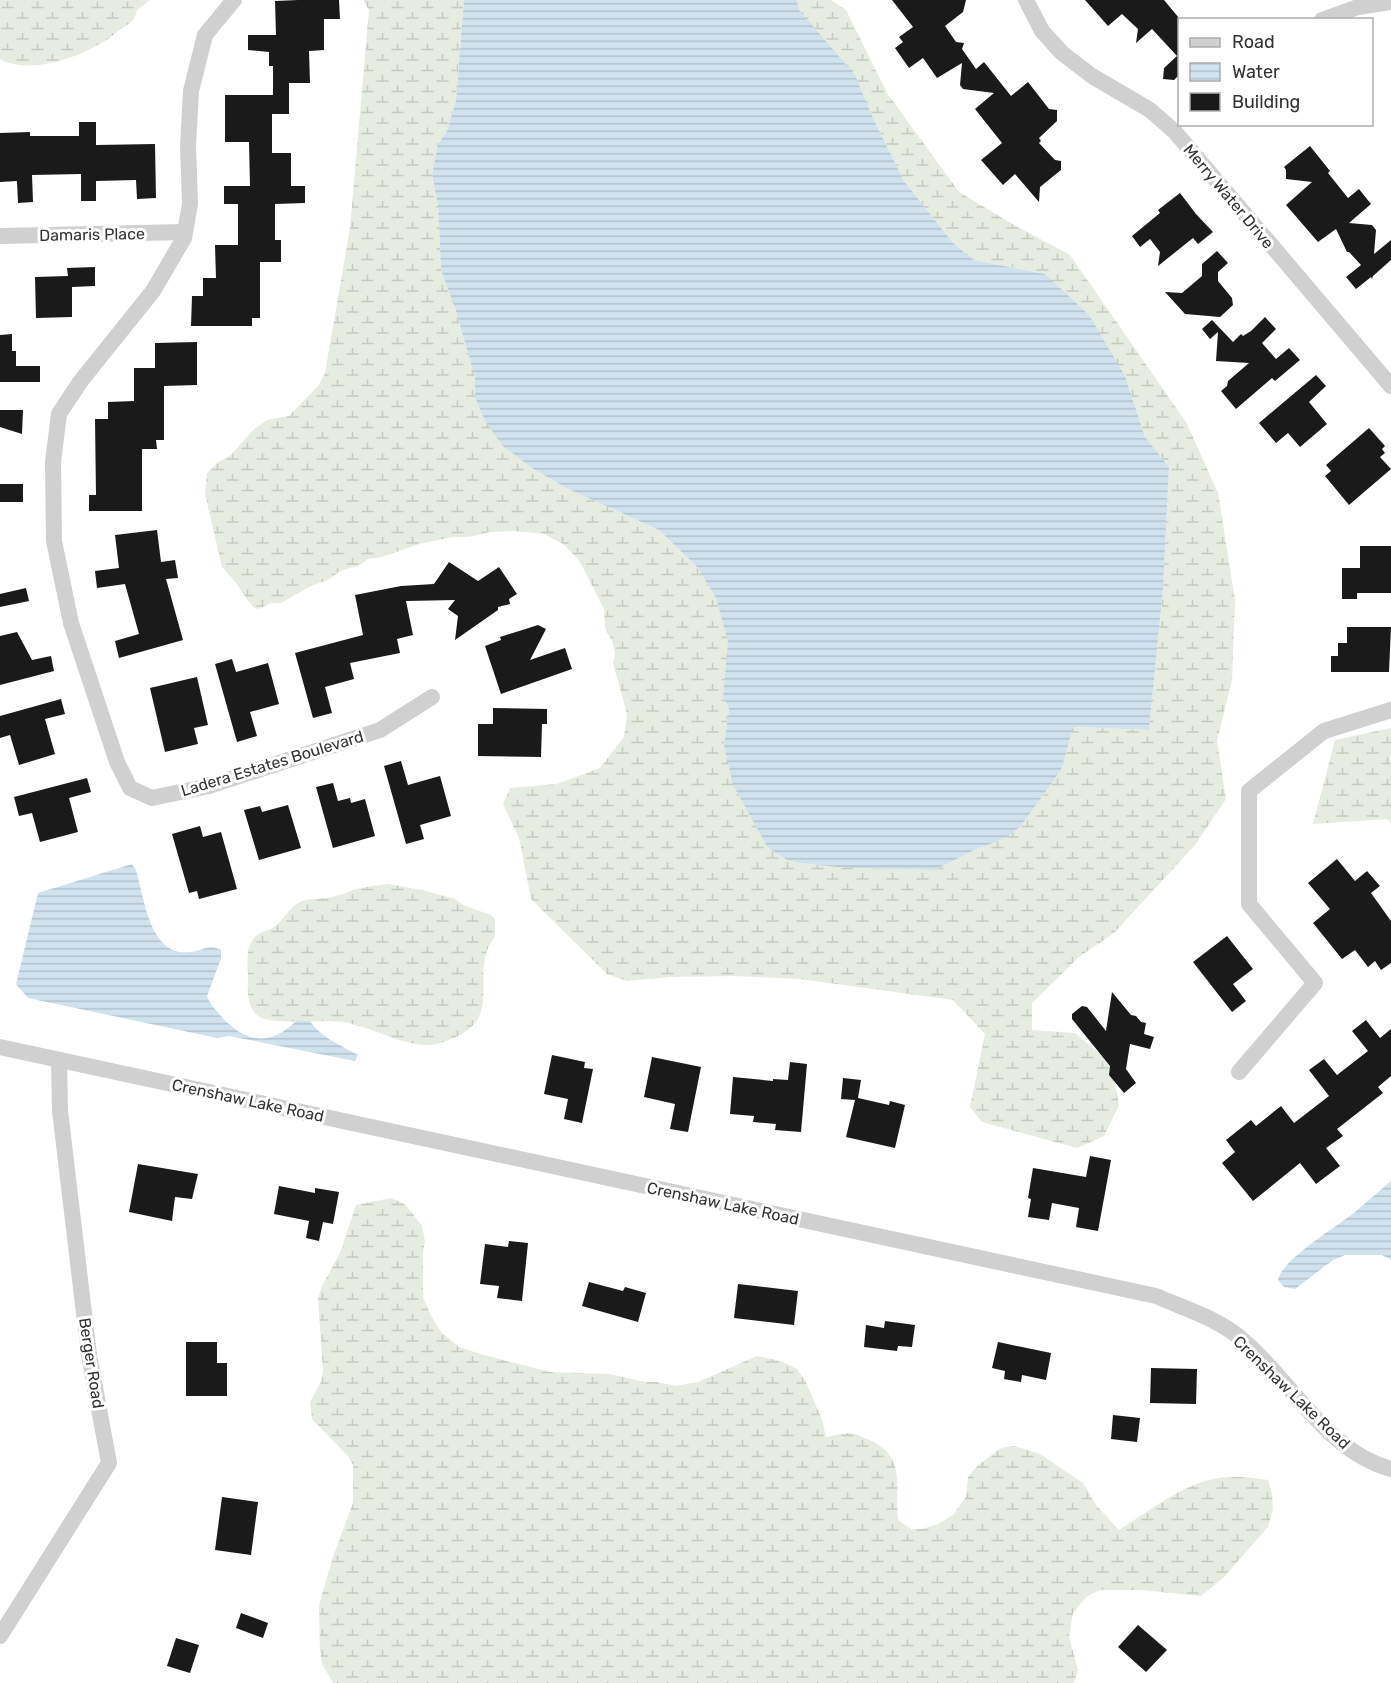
<svg xmlns="http://www.w3.org/2000/svg" width="1391" height="1683" font-family="Rubik,sans-serif">
<style>
.wetland{fill:url(#wetland-marsh)}
.water{fill:url(#water-rules)}
.building{fill:#1a1a1a}
.lines{fill:none;stroke-linecap:round;stroke-linejoin:round}
.minor{stroke:#d0d0d0;stroke-width:16}
.labels{text-anchor:middle;stroke-width:6;stroke-linejoin:round;paint-order:stroke}
.street-label{font-size:16px;fill:#333;stroke:#fff}
</style>
<defs>
<pattern id="wetland-marsh" width="20" height="14" patternUnits="userSpaceOnUse" patternTransform="scale(1.5)"><rect width="20" height="14" fill="#e6ecdf"/><path d="M1 5h8M5 5V1M11 12h8M15 12V8" fill="none" stroke="#c6cbc0"/></pattern>
<pattern id="water-rules" width="6" height="5" patternUnits="userSpaceOnUse" patternTransform="scale(1.5)"><rect width="6" height="5" fill="#cfe2ee"/><path d="M0 2.5h6" fill="none" stroke="#b2c2cd"/></pattern>
</defs>
<rect width="100%" height="100%" fill="#fff"/>
<g class="wetland">
<path d="M0 0H150L137 10C135 24 126 24 117 32 92 54 31 77 0 59Z"/>
<polygon points="363,0 464,0 456,100 447,131 438,144 432,174 438,206 441,270 456,311 475,378 475,397 535,470 566,488 659,530 697,567 716,598 729,641 723,697 729,709 724,745 755,823 768,848 787,860 799,863 846,868 935,870 972,851 1006,838 1021,826 1061,770 1072,727 1149,730 1163,589 1169,467 1145,437 1125,376 1045,274 974,260 953,243 904,181 872,116 799,10 797,0 831,0 846,10 887,93 959,192 1014,225 1070,255 1186,422 1218,493 1235,600 1232,680 1217,741 1226,799 1195,845 1114,933 1079,957 1032,1003 1032,1030 1075,1033 1111,1063 1119,1105 1104,1136 1077,1148 982,1122 970,1107 985,1034 953,1000 800,979 735,976 670,977 627,981 607,974 531,899 519,838 503,804 510,788 557,784 600,768 624,737 627,714 613,663 615,653 612,641 605,628 604,609 579,560 563,544 544,534 514,531 489,532 469,537 453,537 419,544 382,557 368,559 360,565 340,571 328,580 311,586 281,603 271,603 258,609 253,607 241,591 238,585 222,567 205,494 207,473 217,463 231,455 253,430 267,420 289,416 319,385 325,373 350,228 369,10"/>
<polygon points="1391,728 1391,823 1387,819 1313,824 1335,740"/>
<path d="M388 884 422 890 455 899 463 905 491 915 495 919V937C471 964 497 1007 469 1029 459 1037 440 1045 427 1045 397 1044 372 1027 343 1022 324 1019 271 1026 258 1016 246 1006 248 991 248 977 248 965 245 948 254 938 259 932 268 931 274 927 284 920 288 908 300 902 309 898 318 899 327 898 337 897 351 890 361 888 370 886 379 885 388 884Z"/>
<path d="M391 1198 405 1204 422 1226 425 1241 423 1252V1297L430 1314 441 1332 459 1347 484 1355 550 1372 610 1374 645 1382H658L675 1386 698 1382 757 1356 781 1361 797 1369 806 1382 822 1420 826 1437C833 1436 841 1433 849 1433 854 1433 862 1437 867 1439 908 1456 894 1484 898 1520L911 1529H922L938 1524 953 1515 966 1497 968 1477 977 1466 1001 1448 1014 1446 1040 1454 1083 1483 1096 1505 1119 1530C1156 1507 1193 1474 1240 1477 1249 1477 1259 1479 1268 1480L1272 1494 1273 1509 1268 1527 1223 1578 1201 1596 1141 1590H1100L1086 1597 1073 1613 1069 1637 1078 1670 1074 1683H333L322 1664 320 1651 319 1605 332 1560 353 1503V1465L348 1456 312 1419 310 1402 321 1382 323 1371 318 1298 322 1286 341 1251 356 1205Z"/>
</g>
<g class="water">
<polygon points="464,0 797,0 799,10 855,75 872,116 904,181 953,243 974,260 1045,274 1089,315 1125,376 1145,437 1169,467 1163,589 1149,730 1073,727 1061,770 1021,826 1006,838 972,851 935,870 846,868 799,863 787,860 768,848 733,785 724,745 729,709 723,697 728,641 716,598 697,567 659,530 566,488 535,470 503,446 485,421 475,397 475,378 456,311 441,270 438,206 432,174 438,144 447,131 456,100"/>
<path d="M132 864 136 870C145 899 149 957 190 952 203 951 209 943 221 950V958L207 996C210 1004 215 1009 220 1015 244 1042 269 1048 296 1021H310C320 1037 342 1046 358 1055L355 1061 229 1036 217 1038 28 998 16 984 38 893Z"/>
<path d="M1391 1181V1260L1382 1255H1345L1333 1260 1295 1289 1284 1287 1278 1280C1282 1259 1338 1226 1355 1212 1367 1202 1379 1191 1391 1181Z"/>
</g>
<g class="building">
<polygon points="298,0 339,0 340,19 324,19 324,50 309,51 310,83 289,83 289,114 272,114 272,153 291,153 291,186 305,186 305,203 275,204 275,240 281,240 281,262 260,262 260,318 252,318 252,326 191,326 192,296 203,296 203,278 216,278 215,245 238,245 238,204 224,204 224,186 250,186 249,142 225,142 225,95 273,95 273,66 269,66 269,52 248,50 248,35 276,35 275,1"/>
<polygon points="892,0 966,0 963,12 945,26 956,42 964,43 962,49 976,69 984,62 1011,96 1028,82 1049,109 1057,110 1057,121 1039,138 1041,141 1039,143 1055,160 1061,161 1061,170 1040,187 1039,202 1015,174 1003,185 981,160 1002,143 975,109 994,93 963,89 960,85 962,63 937,78 923,58 909,68 895,48 903,42 899,37 913,27"/>
<polygon points="1085,0 1164,0 1179,18 1179,75 1174,80 1163,79 1164,68 1177,56 1152,29 1136,43 1138,29 1122,14 1108,26"/>
<polygon points="79,122 96,122 96,145 155,144 156,198 137,199 136,180 96,181 96,201 81,201 81,174 32,175 33,202 18,203 17,181 0,182 0,133 30,132 30,136 79,136"/>
<polygon points="1310,146 1330,171 1328,173 1348,198 1359,189 1371,204 1349,223 1372,225 1376,230 1374,254 1391,240 1391,260 1373,276 1372,279 1371,277 1356,289 1346,277 1361,265 1349,252 1347,252 1336,229 1318,242 1286,205 1312,182 1286,179 1286,170 1284,167"/>
<polygon points="1180,193 1196,214 1213,232 1198,244 1193,238 1158,266 1160,252 1150,239 1140,247 1132,236 1160,213 1158,210"/>
<polygon points="1217,251 1228,263 1218,272 1218,281 1232,298 1233,305 1220,317 1185,314 1165,292 1182,293 1202,276 1202,264"/>
<polygon points="95,267 95,286 72,287 72,317 36,318 35,277 68,276 67,268"/>
<polygon points="1265,317 1276,329 1262,343 1276,359 1289,348 1300,360 1275,381 1272,378 1236,409 1221,391 1227,386 1228,381 1249,363 1216,361 1218,332 1210,339 1202,329 1212,320 1233,342 1241,334 1243,336 1251,331"/>
<polygon points="12,334 12,351 16,351 16,366 40,366 40,382 0,382 0,335"/>
<polygon points="197,342 197,385 164,386 164,440 156,440 157,449 142,449 142,511 89,511 89,495 96,495 95,419 108,419 108,402 134,401 134,368 155,368 155,343"/>
<polygon points="1316,375 1326,386 1309,402 1327,424 1300,447 1288,433 1276,443 1259,423"/>
<polygon points="0,410 23,410 22,434 0,427"/>
<polygon points="1369,428 1385,446 1382,449 1385,453 1380,457 1391,469 1349,505 1325,476 1331,471 1326,465"/>
<rect x="0" y="484" width="23" height="18"/>
<polygon points="157,530 161,562 175,560 178,578 166,579 183,640 119,658 115,641 139,634 125,584 97,588 95,571 119,568 115,535"/>
<polygon points="1360,546 1391,546 1391,593 1357,593 1357,599 1342,599 1342,568 1360,568"/>
<polygon points="449,562 478,581 499,567 517,594 509,599 510,604 498,607 498,610 455,640 458,616 448,609 455,600 406,601 413,635 397,639 400,653 350,663 354,679 325,687 332,713 313,718 295,653 363,635 355,595 401,586 434,584"/>
<polygon points="26,588 29,601 0,607 0,594"/>
<polygon points="538,625 546,629 530,660 565,648 572,669 501,694 485,646 501,640 500,637"/>
<polygon points="1347,627 1391,627 1389,672 1331,672 1331,656 1338,656 1338,643 1347,643"/>
<polygon points="17,632 32,660 51,656 54,671 0,685 0,636"/>
<polygon points="232,659 236,672 268,663 279,704 250,712 257,736 237,742 215,664"/>
<polygon points="197,677 208,725 194,728 198,744 165,752 150,688"/>
<polygon points="61,699 65,714 45,719 55,754 19,765 10,735 0,738 0,716"/>
<polygon points="493,708 547,709 547,724 542,724 541,757 478,756 478,724 493,724"/>
<polygon points="401,761 408,785 440,776 451,816 420,825 424,839 406,844 384,766"/>
<polygon points="87,778 91,792 69,798 78,832 40,842 32,813 19,816 14,797"/>
<polygon points="333,783 338,801 350,798 351,803 365,799 375,836 333,848 316,787"/>
<polygon points="288,805 301,848 259,860 244,810 260,806 262,812"/>
<polygon points="200,826 203,837 221,832 237,889 199,899 197,891 189,893 172,834"/>
<polygon points="1337,859 1355,881 1367,871 1380,886 1371,893 1391,921 1391,963 1381,970 1375,961 1368,967 1355,950 1342,959 1313,923 1330,909 1308,883"/>
<polygon points="1227,936 1253,969 1233,984 1246,1001 1232,1012 1193,962"/>
<polygon points="1112,992 1131,1015 1136,1016 1141,1022 1146,1023 1144,1034 1154,1037 1150,1049 1130,1044 1126,1069 1136,1083 1124,1093 1109,1075 1110,1066 1072,1019 1072,1014 1082,1006 1087,1007 1106,1031"/>
<polygon points="1366,1020 1380,1038 1391,1029 1391,1076 1378,1087 1383,1093 1337,1129 1343,1136 1326,1148 1340,1166 1316,1184 1300,1163 1253,1201 1222,1163 1235,1152 1226,1140 1251,1120 1256,1126 1281,1106 1294,1123 1329,1096 1309,1070 1324,1059 1337,1075 1368,1051 1352,1031"/>
<polygon points="552,1055 585,1062 584,1068 593,1069 582,1123 564,1119 568,1099 544,1094"/>
<polygon points="652,1057 701,1067 688,1132 670,1129 675,1104 644,1097"/>
<polygon points="790,1062 807,1064 801,1132 775,1130 776,1124 753,1122 754,1116 730,1114 733,1077 773,1081 773,1079 788,1080"/>
<polygon points="843,1078 861,1080 858,1098 889,1105 890,1101 905,1105 895,1148 846,1137 855,1100 841,1099"/>
<polygon points="1090,1156 1111,1160 1098,1231 1076,1227 1079,1208 1052,1203 1049,1220 1028,1217 1031,1199 1028,1198 1033,1168 1086,1177"/>
<polygon points="138,1164 198,1174 192,1199 175,1197 172,1221 129,1212"/>
<polygon points="279,1186 315,1193 315,1188 339,1192 333,1224 323,1222 319,1241 306,1238 309,1221 274,1214"/>
<polygon points="509,1241 528,1243 522,1301 497,1298 499,1286 480,1284 485,1244 508,1247"/>
<polygon points="589,1282 623,1291 625,1287 646,1293 638,1322 582,1306"/>
<polygon points="738,1284 798,1291 794,1325 734,1318"/>
<polygon points="885,1321 915,1325 912,1347 898,1346 897,1351 864,1347 866,1325 884,1328"/>
<polygon points="186,1342 217,1342 217,1363 227,1363 227,1396 186,1396"/>
<polygon points="998,1342 1051,1353 1046,1380 1022,1375 1021,1382 1004,1379 1005,1371 992,1368"/>
<polygon points="1151,1368 1197,1369 1196,1404 1150,1403"/>
<polygon points="1113,1415 1140,1418 1137,1442 1111,1439"/>
<polygon points="222,1497 258,1502 251,1555 215,1550"/>
<polygon points="241,1613 268,1623 263,1638 236,1628"/>
<polygon points="1138,1625 1167,1650 1146,1672 1118,1647"/>
<polygon points="176,1638 199,1645 190,1673 167,1666"/>
</g>
<g class="lines">
<g class="minor">
<polyline points="234,0 205,35 191,91 188,146 190,204 184,238 153,291 80,382 59,414 53,462 54,541 71,623 117,762 130,788 152,798 209,786 380,730 432,697"/>
<polyline points="1026,0 1042,31 1062,53 1092,76 1150,110 1175,132 1391,386"/>
<polyline points="1322,20 1358,7 1391,2"/>
<polyline points="0,236 185,232"/>
<path d="M0 1047 1156 1296C1186 1309 1220 1319 1245 1342 1293 1383 1326 1451 1391 1469"/>
<polyline points="1239,1072 1315,983 1249,904 1249,791 1324,731 1391,710"/>
<polyline points="0,1636 109,1463 89,1355 60,1111 59,1060"/>
</g>
</g>
<g class="labels">
<g class="street-label">
<text transform="translate(1229 196) rotate(50)" y="6">Merry Water Drive</text>
<text transform="translate(92 234) rotate(-1)" y="6">Damaris Place</text>
<text transform="translate(272 763) rotate(-17)" y="6">Ladera Estates Boulevard</text>
<text transform="translate(248 1100) rotate(12)" y="6">Crenshaw Lake Road</text>
<text transform="translate(723 1203) rotate(12)" y="6">Crenshaw Lake Road</text>
<text transform="translate(92 1363) rotate(81)" y="6">Berger Road</text>
<text transform="translate(1292 1392) rotate(44)" y="6">Crenshaw Lake Road</text>
</g>
</g>
<rect x="1178" y="18" width="195" height="108" fill="#ffffff" stroke="#adadad" stroke-width="1.5"/>
<rect x="1190" y="38" width="30" height="9" fill="#d0d0d0" stroke="#adadad" stroke-width="1.5"/>
<text x="1232" y="48" font-size="18" fill="#333333">Road</text>
<rect x="1190" y="63" width="30" height="18" fill="url(#water-rules)" stroke="#adadad" stroke-width="1.5"/>
<text x="1232" y="78" font-size="18" fill="#333333">Water</text>
<rect x="1190" y="93" width="30" height="18" fill="#1a1a1a" stroke="#adadad" stroke-width="1.5"/>
<text x="1232" y="108" font-size="18" fill="#333333">Building</text>
</svg>
